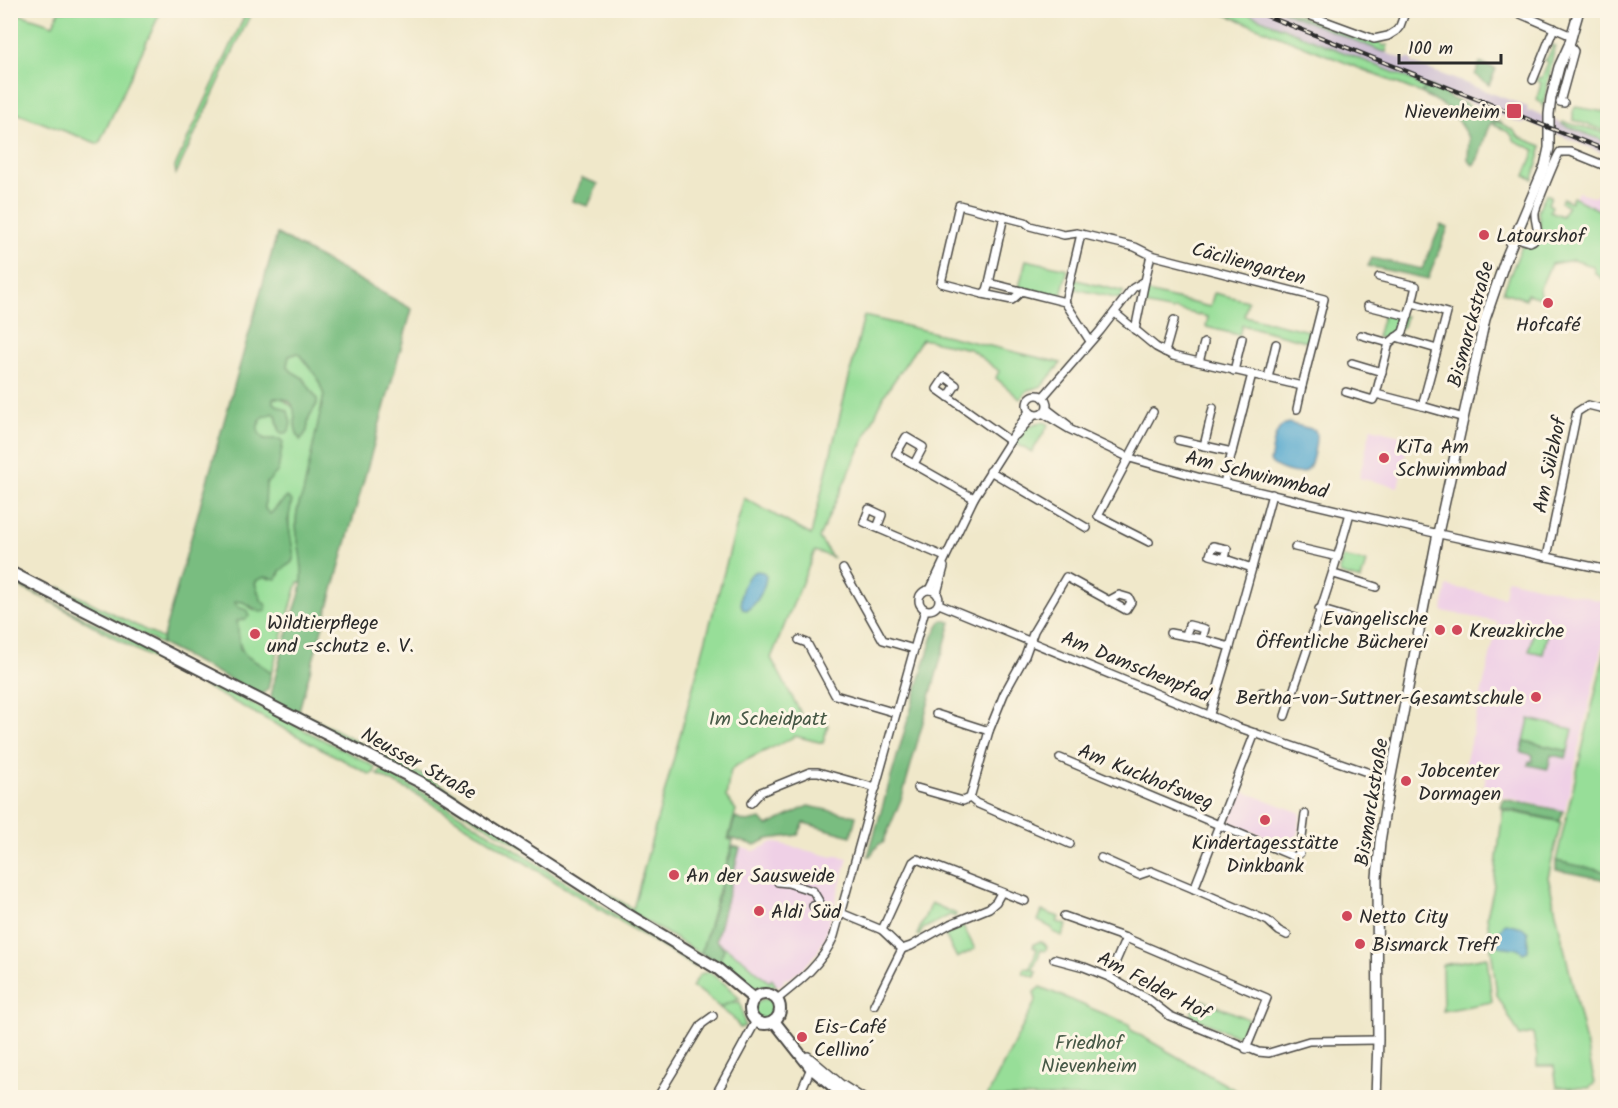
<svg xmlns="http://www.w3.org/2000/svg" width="1618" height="1108" font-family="Kalam,sans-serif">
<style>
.built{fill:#efd0e6}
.industrial{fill:#cdbed2}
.green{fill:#97de98;stroke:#618462;stroke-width:1.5}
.forest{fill:#79bd80;stroke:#527456;stroke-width:1.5}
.water{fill:#52a7ce;stroke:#3e697c;stroke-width:1.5}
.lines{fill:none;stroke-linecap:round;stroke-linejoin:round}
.minor-casing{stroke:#494743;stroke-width:10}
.tertiary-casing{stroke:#494743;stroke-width:12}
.secondary-casing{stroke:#494743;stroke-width:14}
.minor{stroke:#fff;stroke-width:7}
.tertiary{stroke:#fff;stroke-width:9}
.secondary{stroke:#fff;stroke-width:10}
.rail-casing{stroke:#2b2b2b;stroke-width:4.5}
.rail{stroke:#fcf5e5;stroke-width:2;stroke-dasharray:7;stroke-linecap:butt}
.poi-dot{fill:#d1495b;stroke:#fcf5e5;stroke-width:2}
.labels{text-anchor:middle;stroke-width:6;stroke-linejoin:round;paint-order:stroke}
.poi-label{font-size:20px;fill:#2b2b2b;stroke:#fcf5e5;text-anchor:start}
.street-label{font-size:20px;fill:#2b2b2b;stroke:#fcf5e5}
.park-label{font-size:20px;fill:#465846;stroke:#fcf5e5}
</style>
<rect width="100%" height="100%" fill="#fcf5e5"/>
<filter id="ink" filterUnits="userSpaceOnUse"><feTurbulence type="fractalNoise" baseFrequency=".0167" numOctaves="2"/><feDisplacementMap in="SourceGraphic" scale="12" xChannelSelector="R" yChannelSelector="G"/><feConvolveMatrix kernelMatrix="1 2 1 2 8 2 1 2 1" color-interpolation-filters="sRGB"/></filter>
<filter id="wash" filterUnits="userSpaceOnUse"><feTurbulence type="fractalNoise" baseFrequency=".008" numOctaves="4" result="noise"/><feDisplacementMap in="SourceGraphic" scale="24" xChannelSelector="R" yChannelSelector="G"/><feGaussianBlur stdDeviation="1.35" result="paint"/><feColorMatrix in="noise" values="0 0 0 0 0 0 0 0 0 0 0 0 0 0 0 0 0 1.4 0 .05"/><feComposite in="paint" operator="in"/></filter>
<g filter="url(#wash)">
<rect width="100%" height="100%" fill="#f0e8ca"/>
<g class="built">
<polygon points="1607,175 1607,214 1575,198 1578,192 1596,197"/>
<polygon points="1371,428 1409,437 1398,487 1359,478"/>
<polygon points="1507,579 1607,602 1607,625 1565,811 1483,792 1486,774 1464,769 1498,622 1442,611 1447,586 1504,597"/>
<polygon points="1242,791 1301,813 1296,847 1292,848 1232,823 1229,816"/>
<polygon points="773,842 833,857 835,855 848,858 825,937 817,953 803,968 789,979 787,978 783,980 784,983 778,986 772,979 769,983 744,960 706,936 732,845 754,851"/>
</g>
<polygon class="industrial" points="1241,11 1282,11 1381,51 1405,60 1407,58 1413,60 1412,63 1528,107 1527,112 1532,111 1607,142 1607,155 1526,121 1524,124 1476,107 1476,105 1428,86 1425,87 1418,85 1415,81"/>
<g class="green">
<polygon points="10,11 53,25 59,11 161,11 99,144 11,111"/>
<polygon points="247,11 252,11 176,174 175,167 177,162"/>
<polygon points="1217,11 1241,11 1415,81 1418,85 1425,87 1421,93"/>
<polygon points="1282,11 1287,11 1361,38 1381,42 1382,46 1388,45 1386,52 1381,51"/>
<polygon points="1551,45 1555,46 1543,107 1541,103 1537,100 1541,83 1536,80 1538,77 1542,78 1548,62 1544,60 1547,59 1552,48"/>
<polygon points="1576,107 1604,112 1605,110 1607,110 1607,131 1573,120 1573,110"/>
<polygon points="1498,122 1513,130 1519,137 1542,146 1533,179 1525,176 1535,150 1515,141 1510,133 1491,123"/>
<polygon points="1563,122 1607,133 1607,142 1562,124"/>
<polygon points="1546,194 1551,196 1548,204 1552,206 1550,211 1562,216 1568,206 1561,202 1563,198 1571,202 1573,197 1607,214 1607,282 1595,273 1593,266 1573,260 1551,264 1540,288 1541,298 1527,294 1526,299 1503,292 1522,246 1532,247 1541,241 1541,231 1538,211"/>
<polygon points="1026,260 1068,269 1061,295 1057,296 1019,287"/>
<polygon points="1073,279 1124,292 1119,299 1071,288"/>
<polygon points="1147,292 1210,307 1214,293 1248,301 1244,316 1313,332 1310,342 1242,325 1239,335 1206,327 1208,317 1174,309 1173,311 1144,305"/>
<polygon points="1384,312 1406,316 1403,326 1388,341 1377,337"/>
<path d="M864 316 1061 363 1042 386 1028 390 1020 399 996 378 999 371 970 349 922 339 885 394 819 538 832 557 815 551 771 658 803 717 828 725 823 743 795 736C783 744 737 762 732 769 728 776 728 789 726 797L736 810 728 839 733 841 701 953 716 941 744 960 769 982 772 979 776 986 749 988 711 960 298 714 299 711 440 784 559 864 633 909 744 498 811 535Z"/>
<path d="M298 353 317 377 324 395 303 495C286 528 306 549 302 583L298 582 271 674C265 666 256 663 248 657 236 649 237 620 238 607L235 603V601L243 602 255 611 261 600 255 583 257 580 265 577 270 579 279 576 280 571 292 562 294 556 289 534V510L279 504 270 515 265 509 266 440 258 433 257 427 263 417 273 413 276 415 279 430 288 411 273 403V398H281L294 408 297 415 295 426 300 440 307 431 309 417 317 404V399L303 378 291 371 287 365 289 356Z"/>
<polygon points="1042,422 1049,424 1032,452 1013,442 1028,425 1030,427 1034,424"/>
<polygon points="1343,557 1366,562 1361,580 1341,574 1339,570"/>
<polygon points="10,580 359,758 375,767 375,771 371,775 131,647 48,600 11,583"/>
<polygon points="60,587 163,639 161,644 60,592"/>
<polygon points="1533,632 1547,635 1543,654 1529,651"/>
<polygon points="1607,643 1607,872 1556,861"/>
<polygon points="1529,719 1573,729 1568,751 1524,741"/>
<path d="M382 770C486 826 582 896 683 957L696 965 695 967 578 896 418 795 377 774Z"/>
<polygon points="1503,810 1561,822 1548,877 1595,1083 1589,1088 1557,1087 1554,1066 1537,1066 1537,1056 1533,1033 1520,1036 1497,995 1487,916 1493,891"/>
<polygon points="931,903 956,914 955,917 950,915 923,929 919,936 917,935"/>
<polygon points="1042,911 1059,917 1057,922 1067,925 1062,936 1053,932 1052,928 1038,921"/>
<polygon points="961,922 975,949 957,958 943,931"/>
<polygon points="1040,941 1044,943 1047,947 1045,951 1041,950 1033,970 1037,972 1035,977 1023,973 1025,967 1030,969 1037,949 1033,947 1034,944"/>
<polygon points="1487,957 1492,1002 1443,1011 1442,965"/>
<polygon points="709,972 725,984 740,999 719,1007 704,994 692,987 700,974"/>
<polygon points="1040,987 1129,1024 1131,1030 1247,1097 987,1097 1036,1000 1034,992"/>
<polygon points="1198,998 1248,1019 1240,1037 1190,1016"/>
<circle cx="765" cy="1010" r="11"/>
<polygon points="740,1002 745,1026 740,1028 733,1018 720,1008 727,1004"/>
</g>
<g class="forest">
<polygon points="1480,63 1496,69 1489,85 1475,75"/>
<path d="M1428 86 1440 91 1452 99 1468 105 1473 111 1498 122 1491 123C1482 135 1483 157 1473 165L1468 160 1469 138 1450 109 1421 93Z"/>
<polygon points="582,178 598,184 588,206 572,201"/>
<polygon points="1441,225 1448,228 1428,279 1368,266 1372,258 1422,269"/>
<path d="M277 234 412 309 298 714 272 701 271 697C276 668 286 640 294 612 297 602 302 591 302 580 304 548 287 526 303 494L324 395 317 377 298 353 289 356 287 365 291 371 303 378 317 399V404L309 417 307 431 301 440C287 426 307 396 273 398V403L288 411 291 423 289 431 284 434 280 432 276 415 273 413 263 417C255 426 257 432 264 439H280L283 442 278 471 266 484 265 509 270 514 287 497 292 501 288 521 294 556 292 562 280 571 276 579 265 577 257 580 255 583 261 600 266 605V610L260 612 243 602 235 601V603L238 607 247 610 249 616 245 620 237 621 240 648 245 655 267 669 271 674 268 689 261 695 161 644Z"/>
<polygon points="942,620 951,622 902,797 883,843 879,844 870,856 868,856 920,678 933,636"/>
<polygon points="1524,741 1568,751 1566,758 1551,755 1548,769 1528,765 1529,761 1532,762 1533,755 1521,752"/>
<polygon points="1503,799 1563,811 1560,821 1501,808"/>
<polygon points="808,806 856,816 851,836 804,823 798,835 768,839 755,845 729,838 735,818 747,822 761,819 767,826"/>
<polygon points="733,846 740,848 716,940 724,949 719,962 701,953"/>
<polygon points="1556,861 1607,872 1607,880 1556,870"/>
</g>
<g class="water">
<path d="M1288 423 1315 430C1318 437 1313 466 1306 471 1297 477 1276 468 1270 462 1273 449 1273 427 1288 423Z"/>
<path d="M757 571 763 572 766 575C766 586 757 606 746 610L743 609C737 598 744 575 757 571Z"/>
<path d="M1505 923 1522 927 1528 932V951L1523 953C1514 944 1504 950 1495 944L1494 940Z"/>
</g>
</g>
<g filter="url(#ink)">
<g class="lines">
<defs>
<g id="minor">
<polyline points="1295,10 1374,39 1388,36 1396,31 1400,26 1406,10"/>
<polyline points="1511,10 1572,36"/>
<polyline points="1533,80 1554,28"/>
<polyline points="1564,103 1560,102 1574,51 1569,45"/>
<path d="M1514 237 1530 242C1544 236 1534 225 1535 213 1535 209 1557 155 1560 152H1571L1608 167"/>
<polyline points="1379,277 1416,286 1412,303"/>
<polyline points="989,283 1004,216"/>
<polyline points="983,294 1012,300 1022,291"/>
<polyline points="1065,302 1081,234"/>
<polygon points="1412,303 1447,313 1422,406 1376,394 1389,343 1403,332"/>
<polyline points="1368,306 1408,316"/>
<polyline points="1135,330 1145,281"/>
<polyline points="1361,335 1389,343"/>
<polyline points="1396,337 1437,349"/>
<polyline points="1090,341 1065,302 989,283 987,290 983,294 941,283 959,205 1025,222 1030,226 1064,235 1077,233 1135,247 1151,255 1324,299 1302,386 1173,356 1156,347 1115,313"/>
<polyline points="1165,352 1174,320"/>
<polyline points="1199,362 1204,343"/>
<polyline points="1352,363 1382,372"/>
<polyline points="1234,371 1242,338"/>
<polyline points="1268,378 1276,344"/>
<polyline points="1346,392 1373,400 1376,394"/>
<circle cx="1037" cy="405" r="10"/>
<polyline points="948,397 956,385 945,377 937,389 1010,441"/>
<polyline points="1043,397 1100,331 1133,288 1145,281 1151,255"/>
<polyline points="1422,406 1464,418"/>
<polyline points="1047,409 1068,425"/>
<polyline points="1297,409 1302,386"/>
<polyline points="1044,414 1069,429 1130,458 1201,478 1430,532 1608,570"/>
<polyline points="1016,435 1034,415"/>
<polyline points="1178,440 1232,452"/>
<polyline points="1204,446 1213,408"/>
<polyline points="914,464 923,447 906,437 896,454 968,495 974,498"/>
<polyline points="990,471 1087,528"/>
<polyline points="1224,483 1252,374"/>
<polyline points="877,528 864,522 869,509 882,515 877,528 945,557"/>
<polyline points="1149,542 1098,516 1153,412"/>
<polyline points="1295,547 1338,557"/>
<polyline points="1547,557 1577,412 1588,405 1608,410"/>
<polyline points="1225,559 1210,555 1213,546 1227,549 1225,559 1252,568 1272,494"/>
<polyline points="843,569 883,640 914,649"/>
<polyline points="1334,574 1376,587"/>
<circle cx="929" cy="600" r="10"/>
<polyline points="930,590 974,498 1029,411"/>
<polyline points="937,593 944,567"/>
<polyline points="939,604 1240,728 1390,780"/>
<polyline points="1319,609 1356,620"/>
<polyline points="1170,633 1202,639 1205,629 1189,625 1186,635"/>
<polyline points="1202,639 1230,647 1210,714"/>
<polyline points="799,640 807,643 835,695 896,713"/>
<polyline points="1230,647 1252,568"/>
<polyline points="1262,692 1290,701"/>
<polyline points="936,714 989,731"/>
<path d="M1285 716C1307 648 1332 582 1350 513"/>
<polyline points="1060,758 1295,857 1300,853 1305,814"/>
<polyline points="917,788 963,801 970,798"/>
<polyline points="751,803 761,792 810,772 818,772 876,788"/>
<polyline points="1070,844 976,803 970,798 989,731 1004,694 1025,656 1034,631 1066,577 1126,610 1131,602 1129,598 1119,595 1108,601"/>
<polyline points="1101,858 1139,875 1151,871 1194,889 1268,921 1279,931 1287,935"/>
<polyline points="778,882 788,883 813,891 823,908"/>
<polyline points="1194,889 1255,733"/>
<polyline points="813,906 841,913 882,930 902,949"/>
<polyline points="1064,916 1126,938 1267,998 1246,1049"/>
<polyline points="882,930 913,862 917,859 1025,901"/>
<polyline points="902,949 911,946 950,924 989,908 996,902 1001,893"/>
<polyline points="1054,959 1084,967 1109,977 1148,999 1170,1016 1258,1052 1269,1053 1309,1041 1378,1040"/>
<polyline points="1109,977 1126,938"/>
<path d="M776 1000C800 981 822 964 834 936L925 610"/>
<polyline points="874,1005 902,949"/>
<polyline points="802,1059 808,1056 841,1084 863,1098"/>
<polyline points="657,1098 702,1024 713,1016"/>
<polyline points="714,1098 756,1021"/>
<polyline points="798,1098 811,1068"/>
<polyline points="824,1098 825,1096"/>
</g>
<polyline id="tertiary" points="1376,1098 1378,1040 1377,878 1380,842 1388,791 1438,533 1485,319 1506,258 1545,166 1549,148 1549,114 1551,98 1559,67 1569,45 1579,10"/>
<g id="secondary">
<polyline points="10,572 430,787 627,914 718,969 754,999"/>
<circle cx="765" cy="1009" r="15"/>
<polyline points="774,1021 811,1068 847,1098"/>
</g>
</defs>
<use href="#minor" class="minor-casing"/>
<use href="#tertiary" class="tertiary-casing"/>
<use href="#secondary" class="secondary-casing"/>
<use href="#minor" class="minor"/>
<use href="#tertiary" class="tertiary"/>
<use href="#secondary" class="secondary"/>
<defs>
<polyline id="rail" points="1252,10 1608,151"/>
</defs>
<use href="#rail" class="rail-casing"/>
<use href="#rail" class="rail"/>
</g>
</g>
<g class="poi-dot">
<rect x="1506" y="103" width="16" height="16" rx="3"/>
<circle cx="1484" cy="235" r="6"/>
<circle cx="1548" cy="303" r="6"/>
<circle cx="1384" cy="458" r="6"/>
<circle cx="1440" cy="630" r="6"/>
<circle cx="1457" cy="630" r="6"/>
<circle cx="255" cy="634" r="6"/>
<circle cx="1536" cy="697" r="6"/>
<circle cx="1406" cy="781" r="6"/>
<circle cx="1265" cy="820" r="6"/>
<circle cx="674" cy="875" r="6"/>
<circle cx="759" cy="911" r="6"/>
<circle cx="1347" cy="916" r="6"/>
<circle cx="1360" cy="944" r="6"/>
<circle cx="802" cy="1037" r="6"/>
</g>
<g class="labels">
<g class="poi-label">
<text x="1500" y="118" text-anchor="end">Nievenheim</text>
<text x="1496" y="242">Latourshof</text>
<text x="1548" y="331" text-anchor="middle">Hofcafé</text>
<text x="1396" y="453">KiTa Am<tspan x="1396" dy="23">Schwimmbad</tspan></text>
<text x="1428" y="625" text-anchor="end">Evangelische<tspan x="1428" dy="23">Öffentliche Bücherei</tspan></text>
<text x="267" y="629">Wildtierpflege<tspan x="267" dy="23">und -schutz e. V.</tspan></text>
<text x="1469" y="637">Kreuzkirche</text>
<text x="1524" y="704" text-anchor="end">Bertha-von-Suttner-Gesamtschule</text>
<text x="1418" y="777">Jobcenter<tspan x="1418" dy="23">Dormagen</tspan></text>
<text x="1265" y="849" text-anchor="middle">Kindertagesstätte<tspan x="1265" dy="23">Dinkbank</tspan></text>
<text x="686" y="882">An der Sausweide</text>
<text x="771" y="918">Aldi Süd</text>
<text x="1359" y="923">Netto City</text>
<text x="1372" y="951">Bismarck Treff</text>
<text x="814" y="1033">Eis-Café<tspan x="814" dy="23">Cellino´</tspan></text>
</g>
<g class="street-label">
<text transform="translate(1249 263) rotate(15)" y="7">Cäciliengarten</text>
<text transform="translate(1470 324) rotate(-75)" y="7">Bismarckstraße</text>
<text transform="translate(1549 465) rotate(-78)" y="7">Am Sülzhof</text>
<text transform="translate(1257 474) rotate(14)" y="7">Am Schwimmbad</text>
<text transform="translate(1136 666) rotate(22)" y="7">Am Damschenpfad</text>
<text transform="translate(419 763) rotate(29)" y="7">Neusser Straße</text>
<text transform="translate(1146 776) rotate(22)" y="7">Am Kuckhofsweg</text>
<text transform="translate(1371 802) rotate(-81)" y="7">Bismarckstraße</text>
<text transform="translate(1154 985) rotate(28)" y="7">Am Felder Hof</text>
</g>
<g class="park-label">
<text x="768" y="725">Im Scheidpatt</text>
<text x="1089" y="1049">Friedhof<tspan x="1089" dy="23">Nievenheim</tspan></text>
</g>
</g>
<rect width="1618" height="1108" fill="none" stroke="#fcf5e5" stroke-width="36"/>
<path d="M1399 54v9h102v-9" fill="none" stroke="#2b2b2b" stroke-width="3"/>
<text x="1408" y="54" font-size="18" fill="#2b2b2b" stroke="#fcf5e5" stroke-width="4.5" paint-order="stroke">100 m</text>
</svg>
